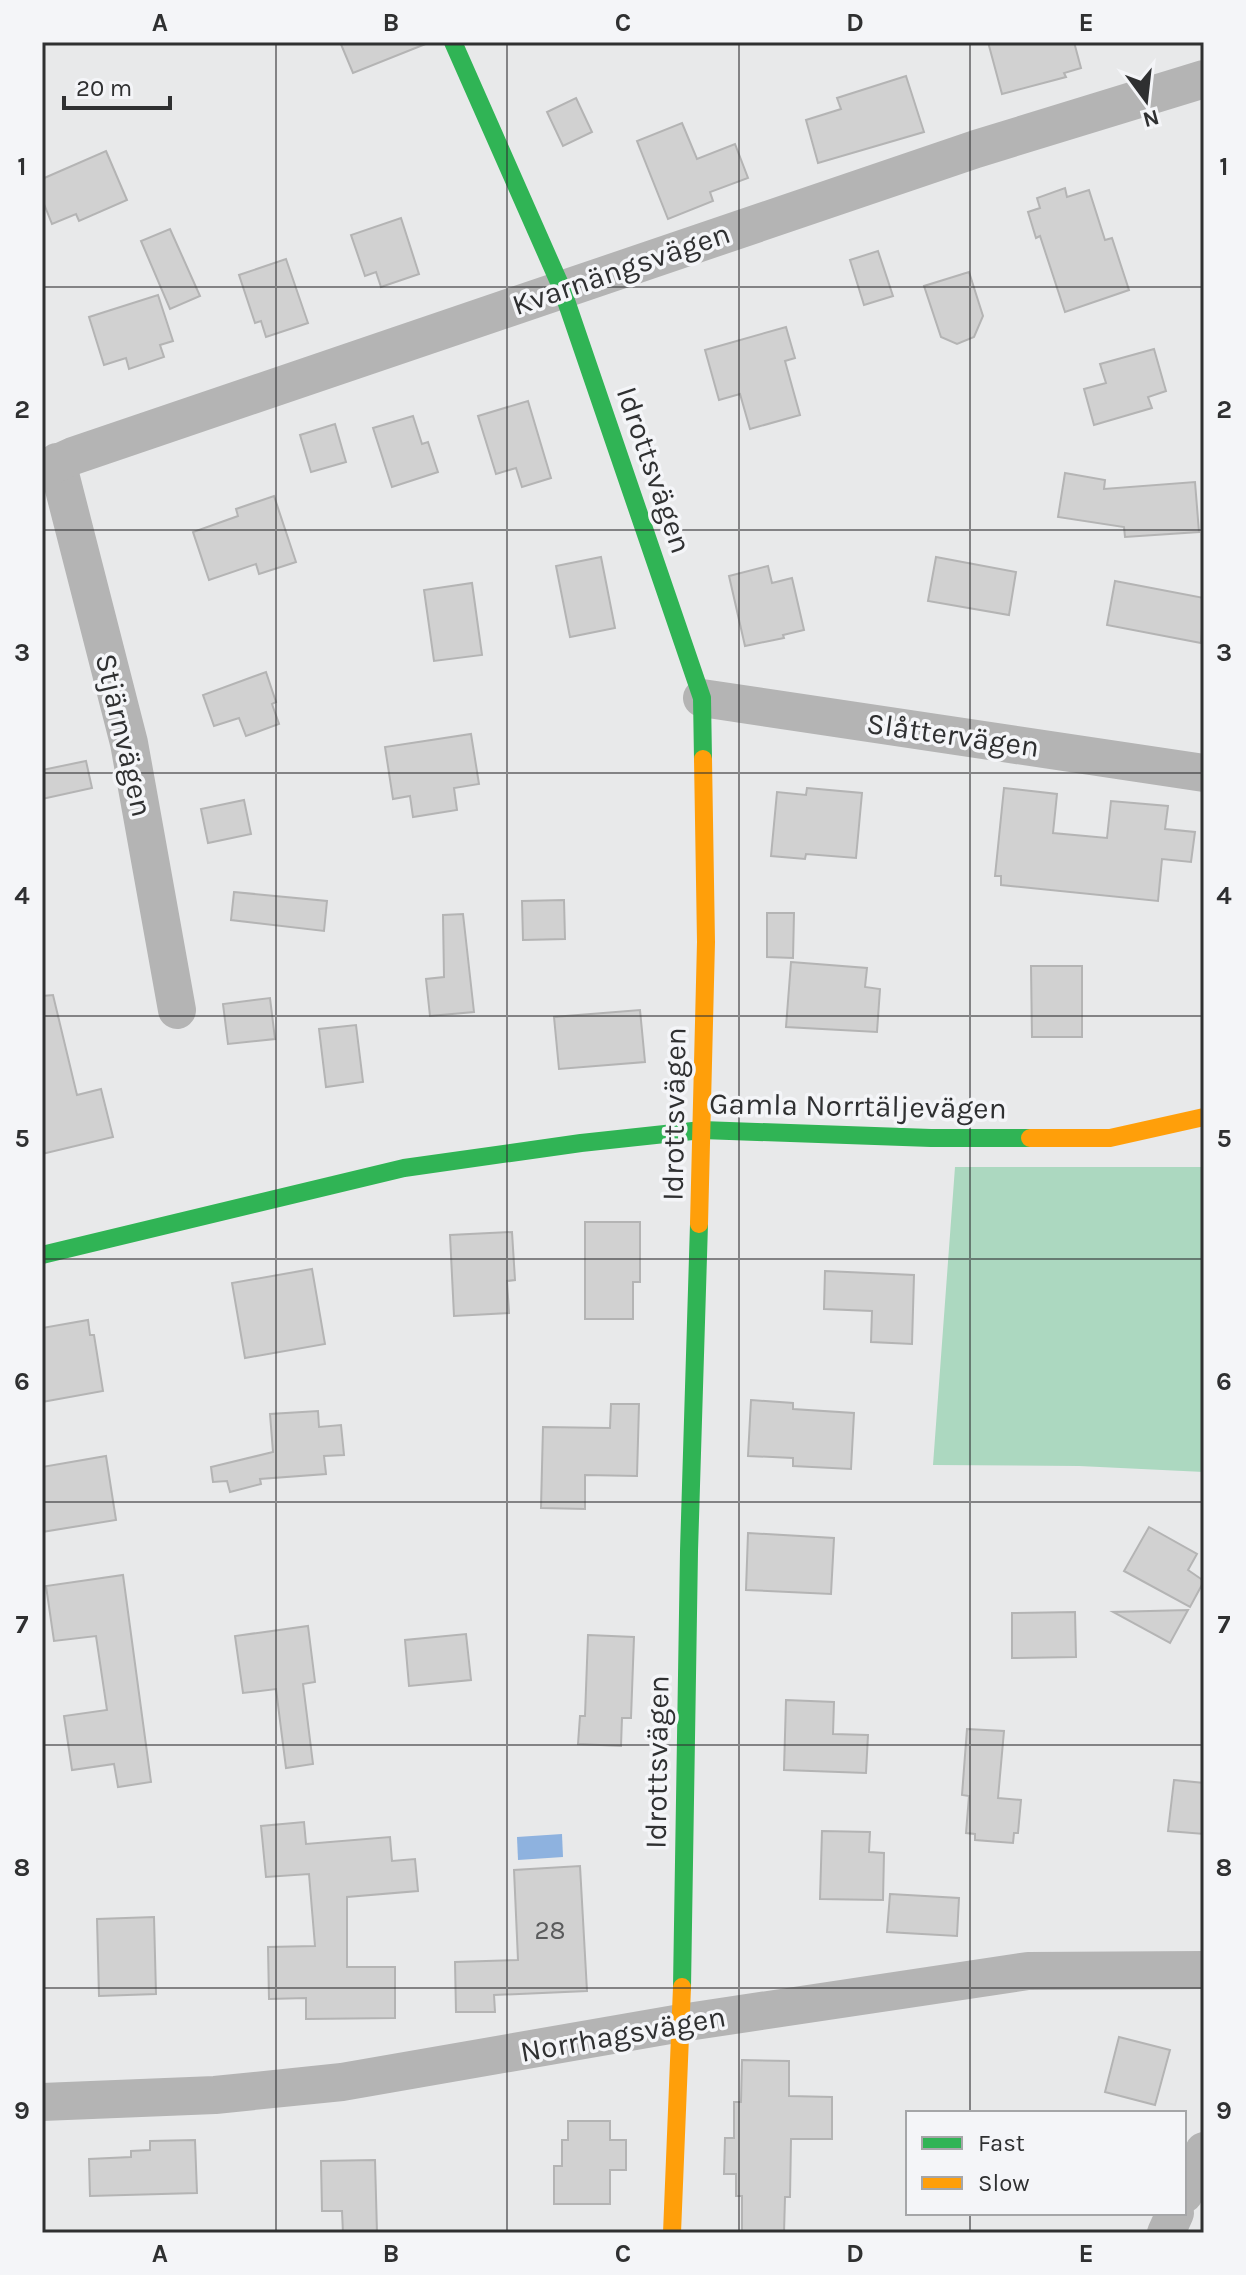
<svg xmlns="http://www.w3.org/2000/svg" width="1246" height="2275" font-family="Karla,sans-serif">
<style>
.green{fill:#acd8c0}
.water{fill:#8eb2df}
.building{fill:#d1d1d1;stroke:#b4b4b4;stroke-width:2}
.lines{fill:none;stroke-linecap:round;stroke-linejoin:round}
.street{stroke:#b4b4b4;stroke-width:38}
.fast{stroke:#30b455;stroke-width:18}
.slow{stroke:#ff9f0a;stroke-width:18}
.grid{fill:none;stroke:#2f3031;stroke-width:2;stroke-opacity:0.55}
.labels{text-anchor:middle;stroke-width:7;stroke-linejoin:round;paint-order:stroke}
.number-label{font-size:26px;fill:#5a5b5c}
.street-label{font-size:30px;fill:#2f3031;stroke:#f4f5f8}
.neatline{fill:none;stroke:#2f3031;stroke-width:3}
.grid-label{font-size:26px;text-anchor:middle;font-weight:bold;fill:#2f3031}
</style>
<rect width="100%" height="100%" fill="#e8e9ea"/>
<polygon class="green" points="955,1167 1204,1167 1204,1472 1079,1466 933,1465"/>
<polygon class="water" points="562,1834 563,1857 518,1860 517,1837"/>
<g class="building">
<polygon points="340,42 428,42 428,43 353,73"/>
<polygon points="988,42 1074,42 1081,68 1064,73 1066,77 1002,94"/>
<polygon points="906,76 924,132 818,163 806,120 841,109 837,98"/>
<polygon points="576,98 592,132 563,146 547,112"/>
<polygon points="682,123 697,159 735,144 748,178 710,192 713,201 668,219 637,141"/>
<polygon points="106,151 127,200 79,221 76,214 52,224 42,199 42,179"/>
<polygon points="1065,188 1067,197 1089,190 1105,240 1112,238 1129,290 1065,312 1040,236 1036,238 1028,212 1040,208 1037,198"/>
<polygon points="401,218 419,274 381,287 376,272 365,276 351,235"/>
<polygon points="170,229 200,296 170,309 141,241"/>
<polygon points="878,251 893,296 864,305 850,260"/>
<polygon points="286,259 308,323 266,337 261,321 255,323 239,275"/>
<polygon points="969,272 983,316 974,337 957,344 941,337 924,286"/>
<polygon points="158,295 173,341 160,345 164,357 129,369 126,358 104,365 89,317"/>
<polygon points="786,327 795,358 785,361 800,415 750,429 740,394 719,400 705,350"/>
<polygon points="1154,349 1166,391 1148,397 1152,408 1094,425 1084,389 1106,383 1100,364"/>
<polygon points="528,401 551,478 522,487 516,468 496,474 478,416"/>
<polygon points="413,416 422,444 428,442 438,472 392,487 373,428"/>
<polygon points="335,424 346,462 311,472 300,435"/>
<polygon points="1065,473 1105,480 1104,489 1195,482 1199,532 1125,537 1124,527 1058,517"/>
<polygon points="274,496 296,562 259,574 256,564 209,580 193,532 238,516 236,509"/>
<polygon points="601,557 615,628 570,637 556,566"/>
<polygon points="936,557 1016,572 1009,615 928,601"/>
<polygon points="768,566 772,583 792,578 804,630 783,635 784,638 745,646 729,576"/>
<polygon points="1115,581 1204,598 1201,643 1107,625"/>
<polygon points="472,583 482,655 434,661 424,590"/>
<polygon points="266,672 276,702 272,704 279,724 246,736 239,718 214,726 203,695"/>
<polygon points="471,734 479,784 454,788 457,810 413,817 410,796 393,799 385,747"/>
<polygon points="86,761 92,788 42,799 42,770"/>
<polygon points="807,788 862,793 856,858 806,854 805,859 771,856 777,792 806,795"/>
<polygon points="1004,788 1057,794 1053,833 1107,838 1111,801 1168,806 1165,829 1195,832 1191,862 1162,859 1158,901 1001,885 1001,876 995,876"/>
<polygon points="244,800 251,834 208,843 201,809"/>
<polygon points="234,892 327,901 324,931 231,920"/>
<polygon points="564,900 565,939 523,940 522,901"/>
<polygon points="767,913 794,913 793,958 767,957"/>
<polygon points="463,914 474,1012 430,1016 426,979 444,977 443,915"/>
<polygon points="791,962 867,968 865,987 880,989 877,1032 786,1027"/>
<polygon points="1031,966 1082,966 1082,1037 1032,1037"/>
<polygon points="53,995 77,1095 101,1089 113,1137 42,1154 42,996"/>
<polygon points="270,998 275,1039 228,1044 223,1004"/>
<polygon points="640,1010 645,1062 559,1069 554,1017"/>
<polygon points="356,1025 363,1082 326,1087 319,1029"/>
<polygon points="585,1222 640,1222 640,1282 633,1282 633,1319 585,1319"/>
<polygon points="512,1232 515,1280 507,1281 509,1313 454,1316 450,1235"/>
<polygon points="312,1269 325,1344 245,1358 232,1283"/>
<polygon points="825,1271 914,1275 912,1344 871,1342 872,1311 824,1309"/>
<polygon points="88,1320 90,1335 94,1335 103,1391 42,1402 42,1328"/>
<polygon points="751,1400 793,1403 793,1409 854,1413 851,1469 793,1466 793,1458 748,1456"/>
<polygon points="611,1404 639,1404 637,1476 585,1475 585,1509 541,1508 543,1427 610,1428"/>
<polygon points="318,1411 319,1427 341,1425 344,1455 324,1456 326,1474 260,1479 261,1484 230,1492 227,1481 213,1482 211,1467 273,1452 270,1414"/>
<polygon points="106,1456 116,1520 42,1532 42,1467"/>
<polygon points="1149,1527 1197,1554 1188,1570 1204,1581 1190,1607 1124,1571"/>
<polygon points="748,1533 834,1538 831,1594 746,1590"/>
<polygon points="123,1575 151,1782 118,1787 114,1764 72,1770 64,1716 107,1710 96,1636 54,1641 46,1586"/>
<polygon points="1188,1610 1170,1643 1113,1612"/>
<polygon points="1075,1612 1076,1657 1012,1658 1012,1613"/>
<polygon points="308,1626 315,1682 303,1684 313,1764 286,1768 276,1689 243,1693 235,1636"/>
<polygon points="466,1634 471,1680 409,1686 405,1640"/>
<polygon points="588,1635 634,1637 631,1718 622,1718 621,1746 578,1744 580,1716 585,1716"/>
<polygon points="786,1700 834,1702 833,1734 868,1735 866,1773 784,1770"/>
<polygon points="967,1729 1004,1731 998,1798 1021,1800 1018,1833 1014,1833 1013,1843 975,1840 975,1834 966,1833 969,1796 962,1795"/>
<polygon points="1174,1780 1204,1783 1204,1834 1168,1831"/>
<polygon points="304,1822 306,1844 390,1837 392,1861 415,1859 418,1891 347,1897 347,1967 395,1967 395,2018 306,2019 306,1998 269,1999 268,1947 315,1946 309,1874 266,1877 261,1826"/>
<polygon points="822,1831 870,1832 869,1852 884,1853 883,1900 820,1899"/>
<polygon points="580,1866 587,1991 494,1995 495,2012 456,2012 455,1962 518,1960 514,1870"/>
<polygon points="890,1894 959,1898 957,1936 887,1932"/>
<polygon points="154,1917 156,1994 99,1996 97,1919"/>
<polygon points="1119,2037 1170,2050 1155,2105 1105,2092"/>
<polygon points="742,2060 789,2061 789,2096 832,2097 832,2139 791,2139 790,2197 785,2197 784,2233 742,2233 742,2196 736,2196 736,2174 724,2174 725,2138 734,2138 734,2102 741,2102"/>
<polygon points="568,2121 610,2121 610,2140 626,2140 626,2170 610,2170 610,2204 554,2204 554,2166 562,2166 562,2140 568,2140"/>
<polygon points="195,2140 197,2193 90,2196 89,2159 131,2157 131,2151 150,2150 150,2141"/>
<polygon points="375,2160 377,2233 343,2233 342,2211 322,2211 321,2161"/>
</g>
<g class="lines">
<g class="street">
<polyline points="57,462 129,743 177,1010"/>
<polyline points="42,470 73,456 976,149 1204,79"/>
<polyline points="702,698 1204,773"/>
<polyline points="42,2102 215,2095 342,2082 681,2023 1028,1971 1204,1970"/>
<polyline points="1184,2194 1204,2151"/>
<polyline points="1166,2233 1175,2213"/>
</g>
<g class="fast">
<polyline points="453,42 562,289 702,698 703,759"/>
<polyline points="42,1255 404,1168 581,1143 702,1130 931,1138 1030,1138"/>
<polyline points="682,1987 689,1551 699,1224"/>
</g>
<g class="slow">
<polyline points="1030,1138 1110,1138 1204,1117"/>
<polyline points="699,1224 706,942 703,759"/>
<polyline points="672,2233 682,1987"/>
</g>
</g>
<path class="grid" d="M276 42V2233M507 42V2233M739 42V2233M970 42V2113M42 287H1204M42 530H1204M42 773H1204M42 1016H1204M42 1259H1204M42 1502H1204M42 1745H1204M42 1988H1204M970 2213V2233"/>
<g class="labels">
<g class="number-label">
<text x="550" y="1939">28</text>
</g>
<g class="street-label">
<text transform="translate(621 269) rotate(-19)" y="10">Kvarnängsvägen</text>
<text transform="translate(654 470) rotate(71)" y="10">Idrottsvägen</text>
<text transform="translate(124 735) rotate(77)" y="10">Stjärnvägen</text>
<text transform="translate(953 735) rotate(8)" y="10">Slåttervägen</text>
<text transform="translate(858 1106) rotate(1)" y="10">Gamla Norrtäljevägen</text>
<text transform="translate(674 1114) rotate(-89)" y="10">Idrottsvägen</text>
<text transform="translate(657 1762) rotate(-89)" y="10">Idrottsvägen</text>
<text transform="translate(623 2034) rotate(-10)" y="10">Norrhagsvägen</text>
</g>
</g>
<rect width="1246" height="2275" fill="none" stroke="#f4f5f8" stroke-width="88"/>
<rect x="906" y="2111" width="280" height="104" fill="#f4f5f8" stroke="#a5a6a8" stroke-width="2"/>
<rect x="922" y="2137" width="40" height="12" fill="#30b455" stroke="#a5a6a8" stroke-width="2"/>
<text x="978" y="2151" font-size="24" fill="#2f3031">Fast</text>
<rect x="922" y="2177" width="40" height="12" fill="#ff9f0a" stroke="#a5a6a8" stroke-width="2"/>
<text x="978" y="2191" font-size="24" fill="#2f3031">Slow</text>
<g transform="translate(1146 100) rotate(165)" stroke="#f4f5f8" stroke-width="6" paint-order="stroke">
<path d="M0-6L14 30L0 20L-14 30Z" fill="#2f3031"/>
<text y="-12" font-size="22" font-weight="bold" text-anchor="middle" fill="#2f3031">N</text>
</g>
<path d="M64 96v12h106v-12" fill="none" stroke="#2f3031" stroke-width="4"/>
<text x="76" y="96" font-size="24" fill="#2f3031" stroke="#f4f5f8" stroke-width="6" paint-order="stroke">20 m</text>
<rect x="44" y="44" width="1158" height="2187" class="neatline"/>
<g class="grid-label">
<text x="160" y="31">A</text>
<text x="391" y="31">B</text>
<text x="623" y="31">C</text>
<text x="855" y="31">D</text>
<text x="1086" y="31">E</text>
<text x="22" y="175">1</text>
<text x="1224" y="175">1</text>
<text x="22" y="418">2</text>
<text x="1224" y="418">2</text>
<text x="22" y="661">3</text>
<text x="1224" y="661">3</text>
<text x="22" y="904">4</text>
<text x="1224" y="904">4</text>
<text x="22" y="1147">5</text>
<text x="1224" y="1147">5</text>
<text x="22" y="1390">6</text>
<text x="1224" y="1390">6</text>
<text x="22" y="1633">7</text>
<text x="1224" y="1633">7</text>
<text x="22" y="1876">8</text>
<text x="1224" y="1876">8</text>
<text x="22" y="2119">9</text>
<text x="1224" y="2119">9</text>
<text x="160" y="2262">A</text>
<text x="391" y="2262">B</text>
<text x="623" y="2262">C</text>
<text x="855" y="2262">D</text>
<text x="1086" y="2262">E</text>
</g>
</svg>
